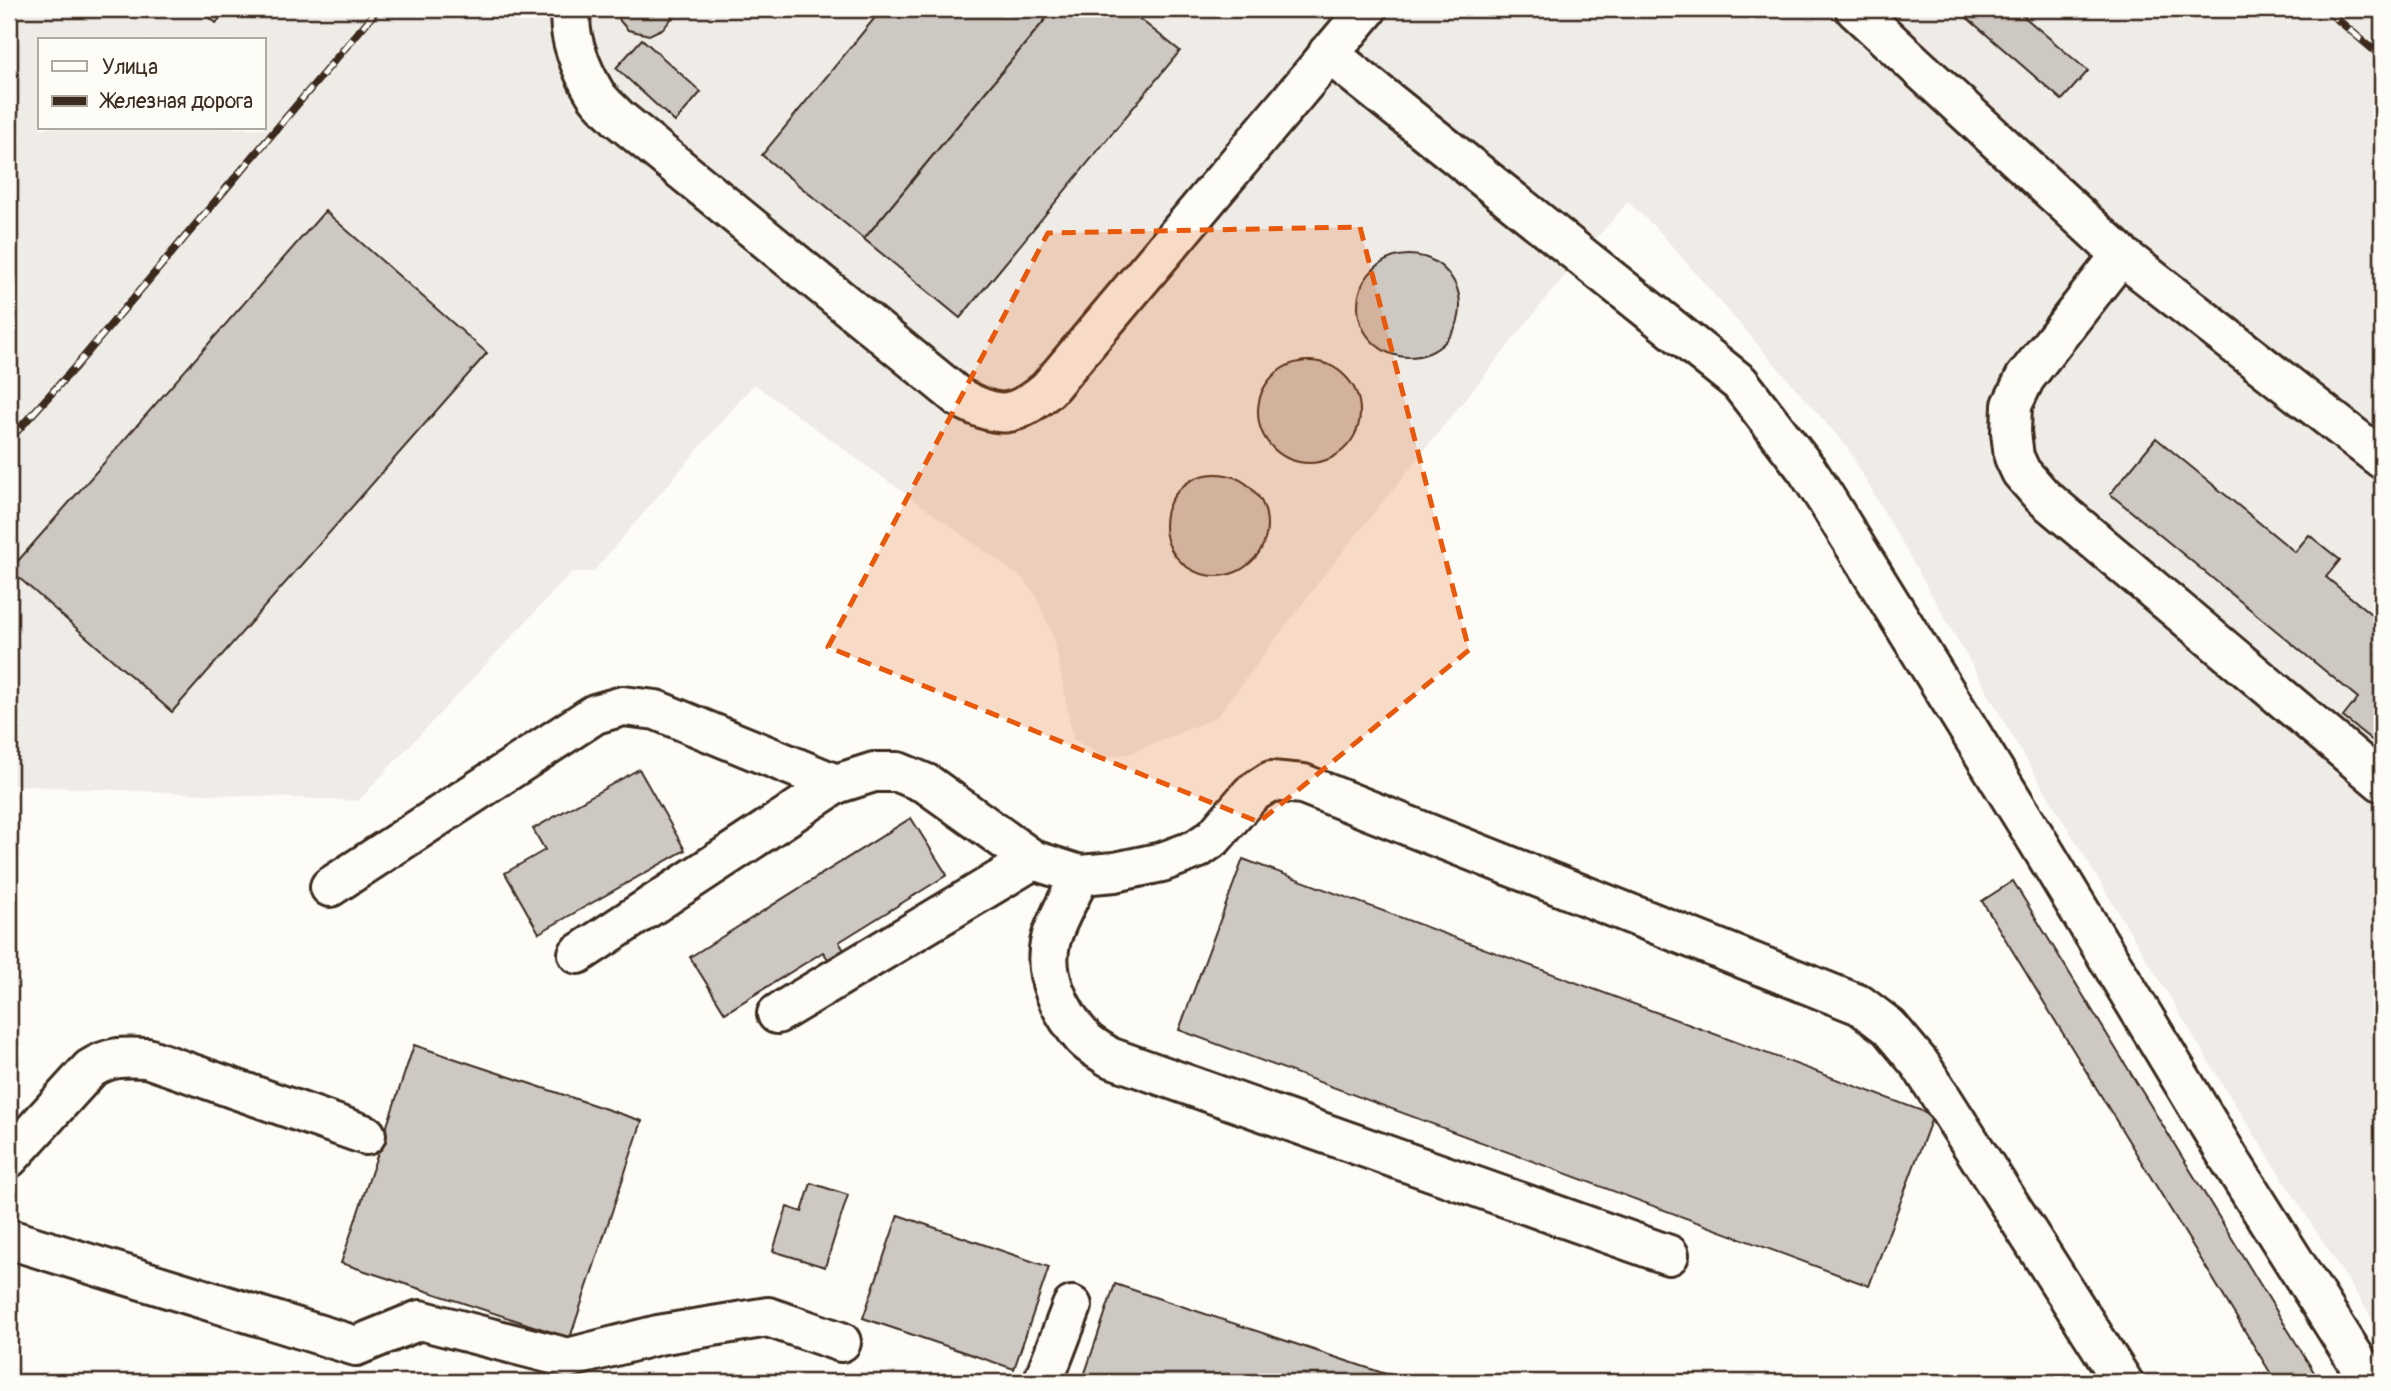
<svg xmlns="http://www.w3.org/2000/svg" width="2391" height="1391" font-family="Pangolin,sans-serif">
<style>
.built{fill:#efece7;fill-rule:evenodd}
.building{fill:#cdc8c2;stroke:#3b2a1e;stroke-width:2}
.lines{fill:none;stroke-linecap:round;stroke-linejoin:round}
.minor-casing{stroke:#3b2a1e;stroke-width:44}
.minor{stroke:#fdfcf7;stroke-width:38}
.rail-casing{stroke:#3b2a1e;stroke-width:8}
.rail{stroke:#fdfcf7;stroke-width:5;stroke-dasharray:16;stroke-linecap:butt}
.marked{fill:#e8590c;fill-opacity:0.2;stroke:#e8590c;stroke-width:5;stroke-dasharray:14 9;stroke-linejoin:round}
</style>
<rect width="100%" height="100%" fill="#fdfcf7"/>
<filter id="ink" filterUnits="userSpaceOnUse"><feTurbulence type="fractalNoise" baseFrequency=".0143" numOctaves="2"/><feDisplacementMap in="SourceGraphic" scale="14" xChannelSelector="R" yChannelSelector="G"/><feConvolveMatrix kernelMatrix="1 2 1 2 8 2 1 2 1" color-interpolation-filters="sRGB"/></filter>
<g filter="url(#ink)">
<path class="built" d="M9 9H2382V1334L2221 1082 2021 751 1847 447 1657 229 1628 202 1565 275 1321 579 1217 717 1130 754 1103 757 1073 739 1054 639 1035 594 1023 579 754 384 593 572H572L358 801 9 785ZM40 40H264V128H40Z"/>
<g class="building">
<polygon points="199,9 229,9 216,23"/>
<polygon points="617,9 674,9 671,19 664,28 649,35 628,30 620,21"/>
<polygon points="882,9 1054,9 864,239 762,155"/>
<polygon points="1054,9 1127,9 1180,51 960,318 864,239"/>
<polygon points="1957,9 2015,9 2088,71 2062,100"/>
<polygon points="642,39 701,92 675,122 616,68"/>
<polygon points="325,211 487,353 172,712 10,570"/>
<circle cx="1409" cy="306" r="51"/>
<circle cx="1309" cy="412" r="51"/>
<polygon points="2156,438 2295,552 2309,535 2340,560 2326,577 2382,623 2382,730 2373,741 2343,717 2358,698 2110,494"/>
<circle cx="1216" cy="525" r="51"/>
<polygon points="639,769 685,850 539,933 505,873 545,850 533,829"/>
<polygon points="911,818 947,875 839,942 848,957 833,966 823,952 725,1013 690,957"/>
<polygon points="1243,859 1933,1115 1869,1286 1179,1030"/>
<polygon points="2013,881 2320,1382 2276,1382 1982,901"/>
<polygon points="414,1045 642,1121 570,1338 341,1263"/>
<polygon points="811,1183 848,1195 825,1267 773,1251 787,1207 802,1212"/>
<polygon points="898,1215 1049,1267 1014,1369 863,1318"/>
<polygon points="1115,1284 1407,1381 1082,1382"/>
</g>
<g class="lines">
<defs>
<g id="minor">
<path d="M572 9C565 33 583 73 595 93 601 103 611 110 618 118L960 398C1000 419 1014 418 1048 389L1367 9"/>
<polyline points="1855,9 2121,255 2382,459"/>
<polyline points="1328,53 1740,383 1807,470 1826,499 2037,840 2230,1160 2370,1382"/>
<polyline points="2121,255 2025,378 2012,405 2011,432 2014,457 2021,472 2042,496 2382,782"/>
<path d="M1080 875C1071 896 1057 918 1051 939 1041 975 1061 1012 1083 1038 1090 1046 1101 1051 1109 1057L1669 1255"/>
<polyline points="330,887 595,714 623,706 656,710 836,784"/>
<polyline points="578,954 836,784 874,772 898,772 927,784 1033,860 1080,875 1115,872 1162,862 1197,849 1214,837 1251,794 1271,781 1303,784 1860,1005 1889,1027 1920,1064 2123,1382"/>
<polyline points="777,1014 1033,860"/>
<path d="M9 1158 90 1069C110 1056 123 1057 147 1058L366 1135"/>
<polyline points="9,1239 356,1346 420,1320 568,1358 658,1335 768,1317 841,1342"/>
<polyline points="1043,1382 1072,1306"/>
</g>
</defs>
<use href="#minor" class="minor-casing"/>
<use href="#minor" class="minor"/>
<defs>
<g id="rail">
<polyline points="2325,9 2382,57"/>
<polyline points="9,440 76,366 378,9"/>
</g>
</defs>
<use href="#rail" class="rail-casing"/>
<use href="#rail" class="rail"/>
</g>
</g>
<path class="marked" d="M1360 227 1469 650 1259 822 828 647 1048 233Z"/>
<rect width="2391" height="1391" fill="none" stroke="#fdfcf7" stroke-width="35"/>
<rect x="18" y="18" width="2356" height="1356" fill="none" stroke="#3b2a1e" stroke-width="2.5" filter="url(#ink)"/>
<rect x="38" y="38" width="228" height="91" fill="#fdfcf7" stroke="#afa8a0" stroke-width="2"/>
<rect x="52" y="61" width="35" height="10" fill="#fdfcf7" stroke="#afa8a0" stroke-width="2"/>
<text x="102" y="74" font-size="21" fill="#3b2a1e">Улица</text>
<rect x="52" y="96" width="35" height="10" fill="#3b2a1e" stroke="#afa8a0" stroke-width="2"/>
<text x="102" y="108" font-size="21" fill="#3b2a1e">Железная дорога</text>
</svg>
